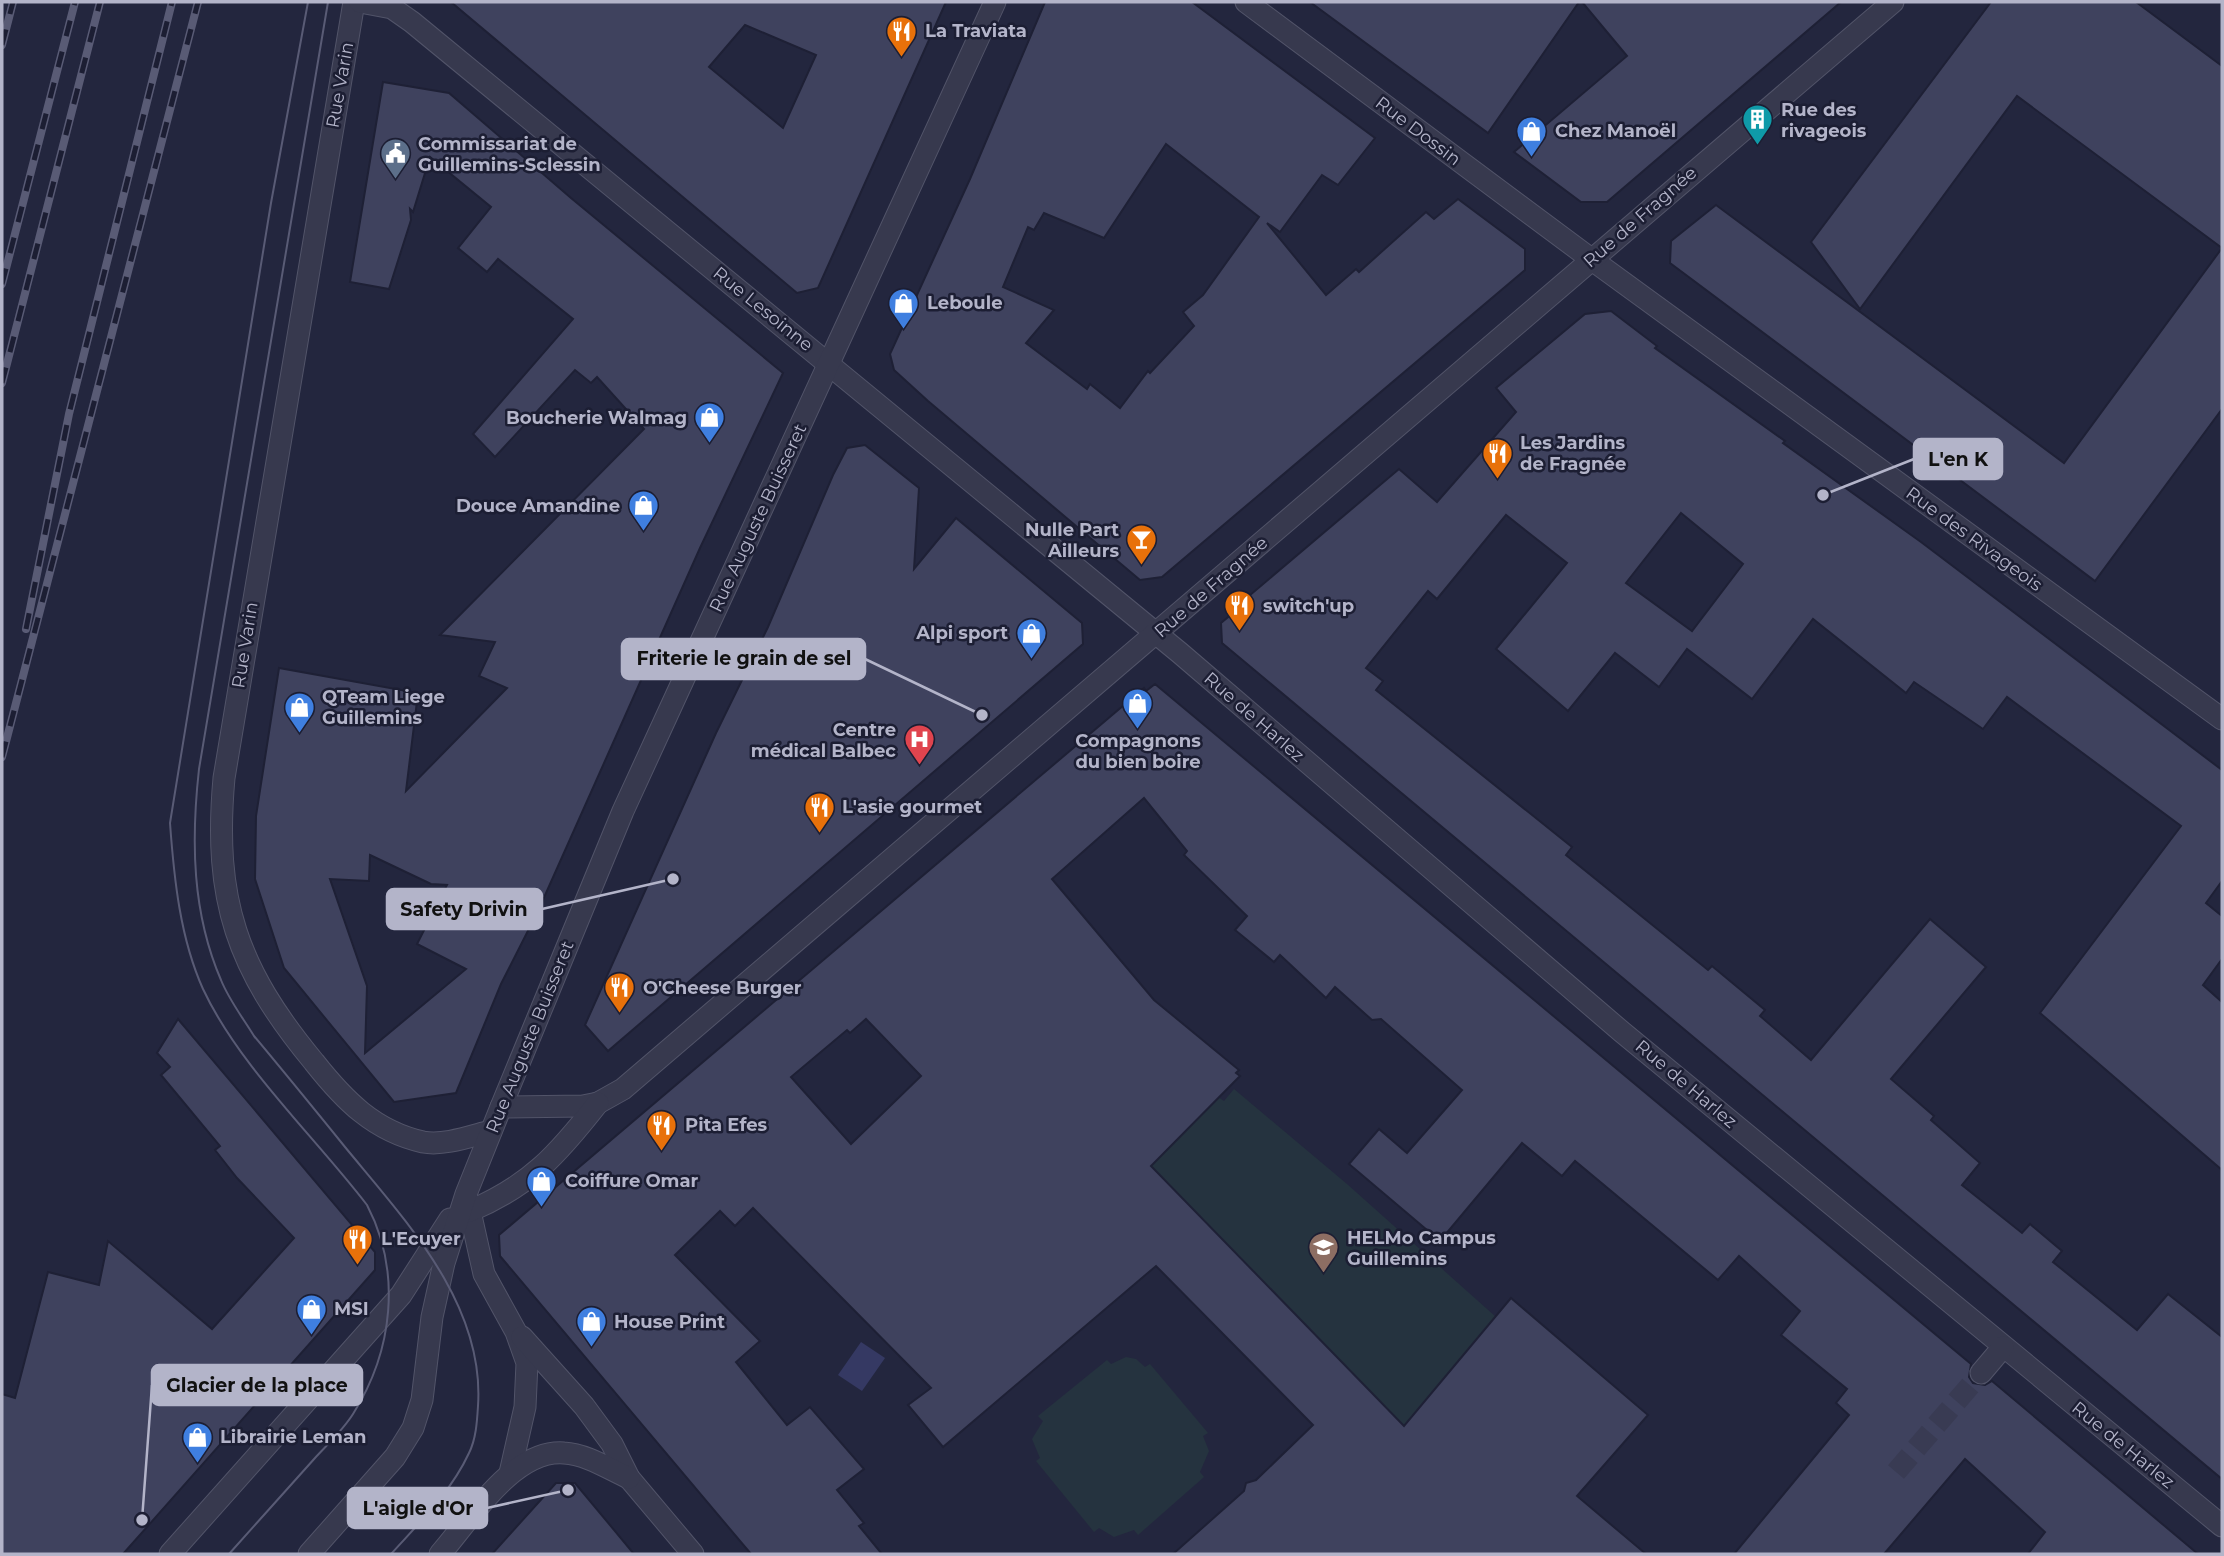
<svg xmlns="http://www.w3.org/2000/svg" width="2224" height="1556" font-family="Montserrat,sans-serif">
<style>
.green{fill:#25333f}
.water{fill:#353963}
.building{fill:#3f425e;stroke:#1e2035;stroke-width:2;fill-rule:evenodd}
.lines{fill:none;stroke-linecap:round;stroke-linejoin:round}
.minor-tunnel{stroke:#393b53;stroke-width:21;stroke-dasharray:21 10;stroke-linecap:butt}
.minor-casing{stroke:#525469;stroke-width:23}
.minor{stroke:#37394e;stroke-width:21}
.tram{stroke:#595b75;stroke-width:2}
.rail-casing{stroke:#595b75;stroke-width:8}
.rail{stroke:#1c1e33;stroke-width:5;stroke-dasharray:16;stroke-linecap:butt}
.labels{text-anchor:middle;stroke-width:5;stroke-linejoin:round;paint-order:stroke}
.poi-label{font-size:18px;font-weight:bold;fill:#b3b4c9;stroke:#1c1e33;text-anchor:start}
.street-label{font-size:18px;fill:#b3b4c9;stroke:#1c1e33}
.leader{fill:none;stroke:#b3b4c9;stroke-width:2.5}
.callout-dot{fill:#b3b4c9;stroke:#1c1e33;stroke-width:2.5}
.callout{fill:#b3b4c9;stroke:#b3b4c9;stroke-width:2.5}
.callout-label{font-size:19px;text-anchor:middle;font-weight:bold;fill:#111}
</style>
<rect width="100%" height="100%" fill="#23263e"/>
<g class="green">
<polygon points="1234,1089 1347,1184 1496,1317 1404,1426 1151,1166 1215,1095 1224,1101"/>
<polygon points="1126,1357 1136,1359 1145,1367 1150,1364 1208,1433 1203,1436 1209,1451 1200,1472 1204,1477 1138,1535 1134,1530 1114,1537 1099,1528 1094,1532 1036,1461 1040,1458 1032,1439 1043,1421 1038,1416 1107,1360 1111,1364"/>
</g>
<polygon class="water" points="861,1342 885,1358 862,1391 838,1375"/>
<g class="building">
<path d="M451 2H946L818 288 797 293ZM745 25 816 55 783 128 709 67Z"/>
<path d="M1045 2H1192L1375 138 1338 185 1322 175 1280 232 1267 223 1326 295 1356 269 1359 272 1426 212 1434 219 1458 199 1525 249V270L1162 577 1140 580 928 401 894 370 890 354 970 179ZM1166 144 1259 217 1203 295 1183 312 1194 326 1150 373 1148 371 1120 408 1090 384 1087 389 1026 343 1054 310 1003 287 1028 227 1034 230 1044 213 1104 238Z"/>
<polygon points="1310,2 1579,2 1488,133"/>
<polygon points="1582,2 1841,2 1607,202 1581,202 1514,152 1627,56"/>
<polygon points="1991,2 2136,2 2222,66 2222,248 2017,96 1860,309 1811,242"/>
<path d="M383 82 449 93 571 198 783 373 700 548 538 911 501 984 456 1093 394 1102 284 968 255 879 256 816 279 668 418 693 406 791 507 688 479 676 495 642 440 635 644 429 597 377 591 383 575 370 495 457 473 434 573 319 498 259 487 272 458 248 491 207 430 157 413 212 410 209 411 220 389 289 350 282ZM370 855 431 884 447 885 417 944 466 969 365 1053 367 986 330 879 369 881Z"/>
<polygon points="1716,205 2064,463 2222,248 2222,409 2095,581 1670,263 1671,241"/>
<path d="M1611 311 1657 346 1655 348 1785 441 1783 443 1921 542 2222 770V881L2206 903 2222 916V959L2203 985 2222 1002V1170L2040 1013 2181 826 2007 697 1983 729 1914 682 1906 693 1813 619 1752 699 1687 649 1659 687 1615 653 1568 711 1496 649 1567 563 1506 515 1437 599 1428 591 1366 668 1383 681 1376 690 1572 847 1566 855 1708 970 1712 966 1765 1010 1760 1016 1811 1060 1930 919 1986 967 1891 1079 1934 1116 1931 1120 1980 1163 1962 1185 2022 1233 2030 1224 2062 1251 2053 1262 2137 1330 2168 1294 2222 1337V1479L1222 643 1221 623 1245 603 1243 601 1399 469 1437 502 1516 412 1496 388 1585 314ZM1681 513 1743 564 1692 631 1626 583Z"/>
<polygon points="865,445 919,488 914,569 956,518 1082,623 1083,644 608,1051 585,1025 716,733 768,627 833,475 847,448"/>
<path d="M1155 684 1971 1364 1969 1377 1973 1383 1985 1385 1992 1381 2198 1554H2028L2045 1532 1965 1459 1884 1554H1734L1849 1415 1836 1403 1847 1389 1781 1335 1800 1311 1739 1256 1718 1280 1575 1161 1562 1176 1522 1143 1440 1241 1349 1164 1379 1129 1407 1153 1462 1090 1381 1019 1372 1020 1335 987 1326 998 1280 955 1274 962 1235 930 1247 916 1184 855 1187 851 1144 798 1052 879 1154 1000 1239 1070 1236 1073 1240 1076 1151 1166 1404 1426 1511 1298 1648 1415 1577 1496 1646 1554H1173L1244 1491 1246 1483 1256 1480 1313 1425 1156 1266 943 1447 908 1405 931 1388 753 1208 735 1226 720 1211 675 1255 760 1341 736 1362 787 1425 810 1407 864 1469 837 1490 864 1523 859 1526 882 1554H751L500 1256 499 1235 1144 688 1146 691ZM866 1019 921 1076 851 1144 791 1077 847 1030 850 1033Z"/>
<polygon points="178,1019 375,1252 375,1270 123,1554 2,1554 2,1394 15,1398 48,1272 99,1285 108,1241 212,1329 294,1238 237,1178 215,1150 220,1146 161,1075 170,1067 157,1053"/>
<polygon points="556,1483 575,1483 634,1554 492,1554"/>
</g>
<g class="lines">
<polyline class="minor-tunnel" points="1896,1472 1981,1373"/>
<defs>
<g id="minor">
<path d="M354 2 224 778C213 900 237 969 314 1062 344 1100 374 1131 423 1142 444 1146 471 1136 491 1131"/>
<polyline points="360,2 392,8 412,22 1180,653 1622,1032 2222,1526"/>
<polyline points="1246,2 1591,259 2222,719"/>
<polyline points="501,1107 583,1106 598,1103 623,1089 1893,2"/>
<polyline points="467,1198 484,1274 516,1332 527,1363 525,1407 510,1473"/>
<path d="M470 1211C531 1185 558 1154 598 1103"/>
<polyline points="522,1337 584,1406 612,1444 629,1478 693,1554"/>
<polyline points="1981,1373 2003,1347"/>
<polyline points="170,1554 401,1295 450,1219"/>
<polyline points="309,1554 395,1457 413,1428 422,1400 432,1317 444,1263 466,1194 501,1107 623,811 995,2"/>
<path d="M440 1554C470 1520 513 1449 564 1453 586 1454 609 1469 629 1478"/>
</g>
</defs>
<use href="#minor" class="minor-casing"/>
<use href="#minor" class="minor"/>
<g class="tram">
<path d="M328 2 199 769C191 841 192 913 221 980 229 1000 243 1018 254 1036 285 1073 315 1110 345 1147 405 1220 485 1304 478 1406 477 1422 476 1439 469 1453 451 1492 419 1523 391 1554"/>
<path d="M229 1554C258 1522 286 1490 315 1458 328 1444 343 1430 353 1414 393 1351 402 1272 367 1205 315 1137 239 1066 203 989 180 938 174 878 170 823L271 203 308 2"/>
</g>
<defs>
<g id="rail">
<polyline points="2,45 13,2"/>
<polyline points="2,284 75,2"/>
<polyline points="2,383 100,2"/>
<polyline points="26,629 69,414 172,2"/>
<polyline points="2,757 198,2"/>
</g>
</defs>
<use href="#rail" class="rail-casing"/>
<use href="#rail" class="rail"/>
</g>
<defs>
<symbol id="restaurant-pin" viewBox="-11 -11 22 30"><path d="M0 17L-7.5 6A9.5 9.5 0 1 1 7.5 6Z" fill="#e8710a" stroke="#1c1e33"/><path d="M-5-6h1v4h1v-4h1v4h1v-4h1v5L-1.5 .5V6h-2V.5L-5-1ZM5-6V6H3V1.5H1.5Q1.5-4 5-6Z" fill="#fff"/></symbol>
<symbol id="building-pin" viewBox="-11 -11 22 30"><path d="M0 17L-7.5 6A9.5 9.5 0 1 1 7.5 6Z" fill="#0f9aa8" stroke="#1c1e33"/><path d="M-4-6H4V6H1V3H-1V6H-4ZM-2.5-4.3h1.7v1.8h-1.7ZM.8-4.3h1.7v1.8H.8ZM-2.5-1h1.7V.8h-1.7ZM.8-1h1.7V.8H.8Z" fill="#fff"/></symbol>
<symbol id="shop-pin" viewBox="-11 -11 22 30"><path d="M0 17L-7.5 6A9.5 9.5 0 1 1 7.5 6Z" fill="#3f7fe0" stroke="#1c1e33"/><path d="M-5-2.5h2.3a2.7 3.5 0 0 1 5.4 0H5L5.5 6h-11ZM-1.5-2.5h3a1.5 2.3 0 0 0-3 0Z" fill="#fff"/></symbol>
<symbol id="civic-pin" viewBox="-11 -11 22 30"><path d="M0 17L-7.5 6A9.5 9.5 0 1 1 7.5 6Z" fill="#5c6f8a" stroke="#1c1e33"/><path d="M-.6-6.5H3V-4.5H.6V-3L4-1V1h2V6H-6V1h2V-1L-.6-3ZM-1.2 2.5V6h2.4V2.5Z" fill="#fff"/></symbol>
<symbol id="bar-pin" viewBox="-11 -11 22 30"><path d="M0 17L-7.5 6A9.5 9.5 0 1 1 7.5 6Z" fill="#e8710a" stroke="#1c1e33"/><path d="M-6-5H6L.8 .8V4.5H3.5V6h-7V4.5H-.8V.8Z" fill="#fff"/></symbol>
<symbol id="hospital-pin" viewBox="-11 -11 22 30"><path d="M0 17L-7.5 6A9.5 9.5 0 1 1 7.5 6Z" fill="#e0444e" stroke="#1c1e33"/><path d="M-5-5h3v3.5h4V-5h3V5h-3V1.5h-4V5h-3Z" fill="#fff"/></symbol>
<symbol id="university-pin" viewBox="-11 -11 22 30"><path d="M0 17L-7.5 6A9.5 9.5 0 1 1 7.5 6Z" fill="#8d6e63" stroke="#1c1e33"/><path d="M0-5L7-2L0 1L-7-2ZM-4 1L0 2.5L4 1V4Q0 6-4 4Z" fill="#fff"/></symbol>
</defs>
<g fill-rule="evenodd">
<use href="#restaurant-pin" x="884" y="14" width="35" height="47"/>
<use href="#building-pin" x="1740" y="102" width="35" height="47"/>
<use href="#shop-pin" x="1514" y="114" width="35" height="47"/>
<use href="#civic-pin" x="378" y="136" width="35" height="47"/>
<use href="#shop-pin" x="886" y="286" width="35" height="47"/>
<use href="#shop-pin" x="692" y="400" width="35" height="47"/>
<use href="#restaurant-pin" x="1480" y="436" width="35" height="47"/>
<use href="#shop-pin" x="626" y="488" width="35" height="47"/>
<use href="#bar-pin" x="1124" y="522" width="35" height="47"/>
<use href="#restaurant-pin" x="1222" y="588" width="35" height="47"/>
<use href="#shop-pin" x="1014" y="616" width="35" height="47"/>
<use href="#shop-pin" x="1120" y="686" width="35" height="47"/>
<use href="#shop-pin" x="282" y="690" width="35" height="47"/>
<use href="#hospital-pin" x="902" y="722" width="35" height="47"/>
<use href="#restaurant-pin" x="802" y="790" width="35" height="47"/>
<use href="#restaurant-pin" x="602" y="970" width="35" height="47"/>
<use href="#restaurant-pin" x="644" y="1108" width="35" height="47"/>
<use href="#shop-pin" x="524" y="1164" width="35" height="47"/>
<use href="#restaurant-pin" x="340" y="1222" width="35" height="47"/>
<use href="#university-pin" x="1306" y="1230" width="35" height="47"/>
<use href="#shop-pin" x="294" y="1292" width="35" height="47"/>
<use href="#shop-pin" x="574" y="1304" width="35" height="47"/>
<use href="#shop-pin" x="180" y="1420" width="35" height="47"/>
</g>
<g class="labels">
<g class="poi-label">
<text x="925" y="37">La Traviata</text>
<text x="1781" y="116">Rue des<tspan x="1781" dy="21">rivageois</tspan></text>
<text x="1555" y="137">Chez Manoël</text>
<text x="418" y="150">Commissariat de<tspan x="418" dy="21">Guillemins-Sclessin</tspan></text>
<text x="927" y="309">Leboule</text>
<text x="687" y="424" text-anchor="end">Boucherie Walmag</text>
<text x="1520" y="449">Les Jardins<tspan x="1520" dy="21">de Fragnée</tspan></text>
<text x="620" y="512" text-anchor="end">Douce Amandine</text>
<text x="1119" y="536" text-anchor="end">Nulle Part<tspan x="1119" dy="21">Ailleurs</tspan></text>
<text x="1263" y="612">switch'up</text>
<text x="1008" y="639" text-anchor="end">Alpi sport</text>
<text x="322" y="703">QTeam Liege<tspan x="322" dy="21">Guillemins</tspan></text>
<text x="896" y="736" text-anchor="end">Centre<tspan x="896" dy="21">médical Balbec</tspan></text>
<text x="1138" y="747" text-anchor="middle">Compagnons<tspan x="1138" dy="21">du bien boire</tspan></text>
<text x="842" y="813">L'asie gourmet</text>
<text x="643" y="994">O'Cheese Burger</text>
<text x="685" y="1131">Pita Efes</text>
<text x="565" y="1187">Coiffure Omar</text>
<text x="1347" y="1244">HELMo Campus<tspan x="1347" dy="21">Guillemins</tspan></text>
<text x="381" y="1245">L'Ecuyer</text>
<text x="334" y="1315">MSI</text>
<text x="614" y="1328">House Print</text>
<text x="220" y="1443">Librairie Leman</text>
</g>
<g class="street-label">
<text transform="translate(340 85) rotate(-80)" y="6">Rue Varin</text>
<text transform="translate(1418 131) rotate(37)" y="6">Rue Dossin</text>
<text transform="translate(1640 217) rotate(-41)" y="6">Rue de Fragnée</text>
<text transform="translate(763 309) rotate(39)" y="6">Rue Lesoinne</text>
<text transform="translate(758 518) rotate(-65)" y="6">Rue Auguste Buisseret</text>
<text transform="translate(1974 539) rotate(36)" y="6">Rue des Rivageois</text>
<text transform="translate(1211 587) rotate(-41)" y="6">Rue de Fragnée</text>
<text transform="translate(245 645) rotate(-81)" y="6">Rue Varin</text>
<text transform="translate(1254 717) rotate(41)" y="6">Rue de Harlez</text>
<text transform="translate(530 1037) rotate(-68)" y="6">Rue Auguste Buisseret</text>
<text transform="translate(1686 1084) rotate(40)" y="6">Rue de Harlez</text>
<text transform="translate(2123 1445) rotate(39)" y="6">Rue de Harlez</text>
</g>
</g>
<path class="leader" d="M1823 495L1914 459M982 715L865 659M673 879L542 909M142 1520L152 1385M568 1490L487 1508"/>
<g class="callout-dot">
<circle cx="1823" cy="495" r="7"/>
<circle cx="982" cy="715" r="7"/>
<circle cx="673" cy="879" r="7"/>
<circle cx="142" cy="1520" r="7"/>
<circle cx="568" cy="1490" r="7"/>
</g>
<g class="callout">
<rect x="1914" y="439" width="88" height="40" rx="7"/>
<rect x="622" y="639" width="243" height="40" rx="7"/>
<rect x="387" y="889" width="155" height="40" rx="7"/>
<rect x="152" y="1365" width="210" height="40" rx="7"/>
<rect x="348" y="1488" width="139" height="40" rx="7"/>
</g>
<g class="callout-label">
<text x="1958" y="466">L'en K</text>
<text x="744" y="665">Friterie le grain de sel</text>
<text x="464" y="916">Safety Drivin</text>
<text x="257" y="1392">Glacier de la place</text>
<text x="418" y="1515">L'aigle d'Or</text>
</g>
<rect width="2224" height="1556" fill="none" stroke="#b3b4c9" stroke-width="7"/>
</svg>
